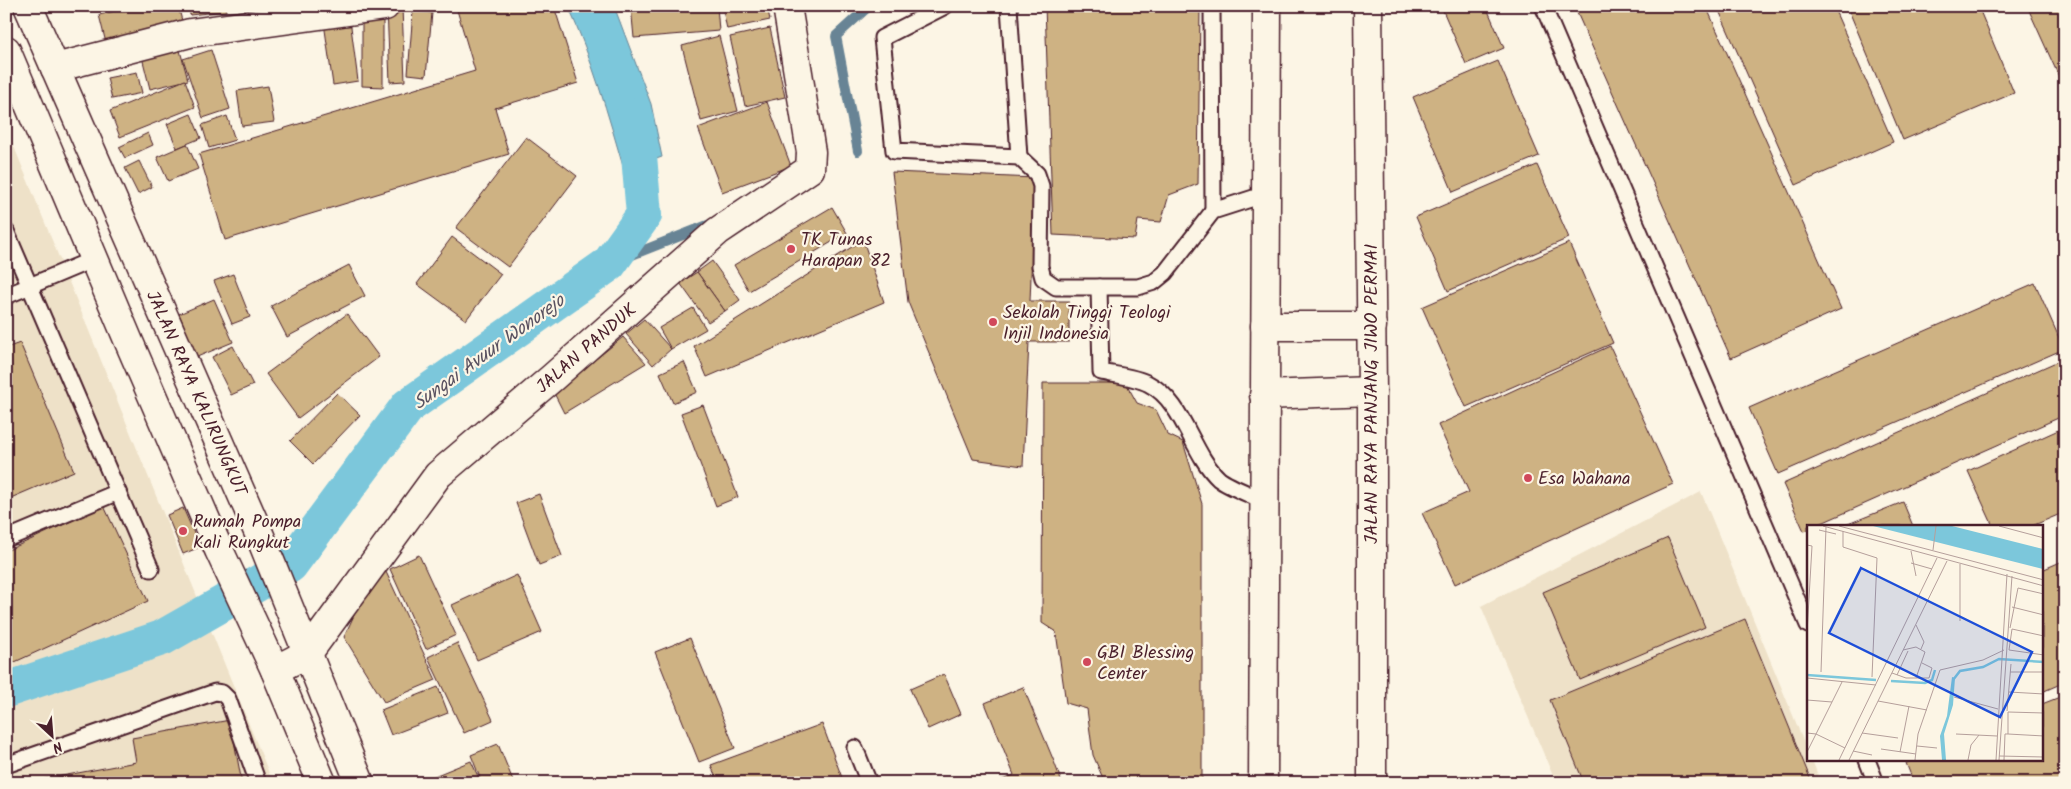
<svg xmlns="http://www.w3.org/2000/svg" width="2071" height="789" font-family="Kalam,sans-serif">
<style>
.built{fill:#eee1c8}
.water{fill:#7cc7db;stroke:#688495}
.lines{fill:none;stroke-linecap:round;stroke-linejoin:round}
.stream{stroke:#688495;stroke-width:10}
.canal{stroke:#7cc7db;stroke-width:36}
.building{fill:#ceb283;stroke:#4a1f2b}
.service-casing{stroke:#4a1f2b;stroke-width:19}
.minor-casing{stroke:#4a1f2b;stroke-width:31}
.tertiary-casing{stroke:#4a1f2b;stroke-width:31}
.secondary-casing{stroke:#4a1f2b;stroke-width:31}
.service{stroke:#fcf5e5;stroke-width:15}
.minor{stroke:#fcf5e5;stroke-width:28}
.tertiary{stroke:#fcf5e5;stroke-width:28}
.secondary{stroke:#fcf5e5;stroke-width:28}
.poi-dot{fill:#d1495b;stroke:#fcf5e5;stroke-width:2}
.labels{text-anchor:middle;stroke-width:4.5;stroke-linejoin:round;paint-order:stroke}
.poi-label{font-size:18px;fill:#4a1f2b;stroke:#fcf5e5;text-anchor:start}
.street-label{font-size:18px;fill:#4a1f2b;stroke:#fcf5e5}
.water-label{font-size:19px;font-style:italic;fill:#595160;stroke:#fcf5e5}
.inset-river{fill:none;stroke:#7cc7db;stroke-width:2.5}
.inset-road{fill:none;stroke:#b59f9b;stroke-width:1}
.view{fill:#1d4ed8;fill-opacity:0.15;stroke:#1d4ed8;stroke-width:2.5}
.inset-edge{fill:none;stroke:#4a1f2b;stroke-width:2.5}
</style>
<rect width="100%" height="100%" fill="#fcf5e5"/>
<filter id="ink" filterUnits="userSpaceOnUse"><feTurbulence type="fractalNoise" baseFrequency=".02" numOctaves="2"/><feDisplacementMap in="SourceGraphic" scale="10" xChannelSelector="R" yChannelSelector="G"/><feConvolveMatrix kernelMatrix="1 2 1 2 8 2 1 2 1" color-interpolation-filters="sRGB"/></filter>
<g filter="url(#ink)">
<g class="built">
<polygon points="6,127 273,783 6,783"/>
<polygon points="1701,492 1808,752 1808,760 1812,760 1821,783 1556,783 1481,606"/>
</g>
<path class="water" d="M568 6H614L651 104 662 157 624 170C608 114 592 59 568 6Z"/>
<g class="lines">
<g class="stream">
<polyline points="858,151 836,36 869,6"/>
<polyline points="609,264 713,223"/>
</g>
<polyline class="canal" points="6,690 162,638 290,565 408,406 609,264 644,215 636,120 634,115"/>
</g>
<g class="building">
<polygon points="135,6 178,6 184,28 107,47 99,15"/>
<polygon points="189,6 226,6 226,11 190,15"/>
<polygon points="468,6 554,6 578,83 495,108 509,154 225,240 199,154 475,71 457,10"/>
<polygon points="631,6 717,6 719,31 634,38"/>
<polygon points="722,6 767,6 770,20 727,29"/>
<polygon points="1045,6 1200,6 1198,184 1169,195 1161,222 1138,220 1135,239 1053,235"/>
<polygon points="1441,6 1486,6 1504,48 1466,64"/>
<polygon points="1574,6 1706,6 1841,309 1731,358"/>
<polygon points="1717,6 1833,6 1893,142 1796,185"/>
<polygon points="1847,6 1978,6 2014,93 1903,140"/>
<polygon points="2027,6 2065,6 2065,90"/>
<polygon points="387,8 402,8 405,81 390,82"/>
<polygon points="413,11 432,13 426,76 408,74"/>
<polygon points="362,17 383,17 383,87 362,86"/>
<polygon points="350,19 358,81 333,85 324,23"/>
<polygon points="770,28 785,97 745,106 730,37"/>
<polygon points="719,36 738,111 701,121 682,46"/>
<polygon points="178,43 188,80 150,89 141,53"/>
<polygon points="211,50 230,109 203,118 183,59"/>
<polygon points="1498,61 1539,156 1453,192 1413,97"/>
<polygon points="137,72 142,93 112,99 107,78"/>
<polygon points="185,80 195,107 120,137 110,111"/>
<polygon points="268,86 274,122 242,126 237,91"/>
<polygon points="767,102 791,166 722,192 698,128"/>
<polygon points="191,114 201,138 177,148 167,124"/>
<polygon points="227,116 235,140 209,148 202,125"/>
<polygon points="148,133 153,145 125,158 119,147"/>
<polygon points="526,137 577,176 508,267 456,228"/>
<polygon points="187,144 198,169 168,181 157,157"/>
<polygon points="139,161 152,187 138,194 125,168"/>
<polygon points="1537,165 1569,238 1448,291 1416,217"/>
<polygon points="892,172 1035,178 1030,301 1069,301 1069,342 1029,342 1023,466 973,459 908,302"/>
<polygon points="832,207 847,233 749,291 734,265"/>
<polygon points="452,237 501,274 466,320 417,284"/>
<polygon points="6,238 16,261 6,265"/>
<polygon points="863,240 884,302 707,377 694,346"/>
<polygon points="1569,243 1613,343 1466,407 1422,307"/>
<polygon points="712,261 740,300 725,311 697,272"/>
<polygon points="349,265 365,296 287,337 271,306"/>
<polygon points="697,272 725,311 708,322 680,283"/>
<polygon points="233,274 250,317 232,324 214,281"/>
<polygon points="2035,283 2064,349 1778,474 1749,408"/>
<polygon points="214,299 233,342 197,357 179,314"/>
<polygon points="693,308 706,329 671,349 659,328"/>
<polygon points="347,314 379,357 298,418 266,374"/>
<polygon points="644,319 671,349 653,365 626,334"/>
<polygon points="623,337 646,363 564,413 554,393"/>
<polygon points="20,343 74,471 6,500 6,348"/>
<polygon points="233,346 253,385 231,395 212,357"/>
<polygon points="1610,346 1673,484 1455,584 1422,513 1469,492 1438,425"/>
<polygon points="2065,358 2065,415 1815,526 1808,526 1808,530 1804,531 1783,484"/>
<polygon points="684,362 697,392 673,403 660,373"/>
<polygon points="1043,383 1126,383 1137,403 1156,410 1168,435 1183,442 1202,504 1202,783 1105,783 1093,755 1087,709 1066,703 1056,632 1042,623"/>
<polygon points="337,393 360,415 313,464 290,441"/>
<polygon points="703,405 738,497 716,506 681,413"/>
<polygon points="2065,427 2065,512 2032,526 1993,526 1968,471"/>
<polygon points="539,494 562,556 539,565 516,503"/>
<polygon points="1903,502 1913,526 1843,526"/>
<polygon points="104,506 148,601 6,666 6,551"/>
<polygon points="183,508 200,547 183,554 167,515"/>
<polygon points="1668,538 1705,627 1580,680 1543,592"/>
<polygon points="419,555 456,635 426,649 390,569"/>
<polygon points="380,559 436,680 384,702 344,637"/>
<polygon points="2065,560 2065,682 2042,692 2042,570"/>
<polygon points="517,575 542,632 477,660 452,605"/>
<polygon points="1745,619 1812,783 1584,783 1550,700"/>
<polygon points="690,638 735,748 699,762 655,652"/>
<polygon points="457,643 493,720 464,733 428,657"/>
<polygon points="944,674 961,714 928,729 910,689"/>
<polygon points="438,687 448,713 391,735 381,710"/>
<polygon points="1023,687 1053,759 1062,783 995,783 1014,775 985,703"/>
<polygon points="2065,695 2065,783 1914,783 1906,763 1913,760 2042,760 2042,704"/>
<polygon points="230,720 242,783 25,783 136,762 132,738"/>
<polygon points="822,724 844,783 718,783 711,765"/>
<polygon points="498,744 514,783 482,783 471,755"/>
<polygon points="471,761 481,783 423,783 422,781"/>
</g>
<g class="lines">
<defs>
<g id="service">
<polyline points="945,6 882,38 894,151 1019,157 1037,174 1041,186 1040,266 1043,278 1056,287 1138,287 1154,282 1165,273 1213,211 1266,194"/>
<polyline points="1009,6 1019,157"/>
<polyline points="1212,6 1213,211"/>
<polyline points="1543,6 1808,625"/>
<polyline points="6,231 151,569"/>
<path d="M1099 287 1101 372C1116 375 1136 377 1149 384 1184 402 1191 453 1219 479 1229 487 1252 495 1264 501"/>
<polyline points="6,296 94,259"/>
<polyline points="6,539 118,492"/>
<polyline points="855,748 869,783"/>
<polyline points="1867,760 1876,783"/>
<polyline points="6,765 215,692 222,693 228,699 258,783"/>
</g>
<g id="minor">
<polyline points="55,68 190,33 385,6"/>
<polyline points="275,670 308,653 438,475 552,378 718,231 810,169 811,152 787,6"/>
</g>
<g id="tertiary">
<polyline points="1368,6 1372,391 1372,783"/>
<polyline points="1265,326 1372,326"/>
<polyline points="1264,395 1372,391"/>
<polyline points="1263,783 1267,6"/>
</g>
<g id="secondary">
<polyline points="28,6 260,536 360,783"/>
<polyline points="6,50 129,342 219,550 275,670 322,783"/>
</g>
</defs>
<use href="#service" class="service-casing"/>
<use href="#minor" class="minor-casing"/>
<use href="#tertiary" class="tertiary-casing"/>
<use href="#secondary" class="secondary-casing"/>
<use href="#service" class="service"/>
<use href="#minor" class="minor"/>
<use href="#tertiary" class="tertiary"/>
<use href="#secondary" class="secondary"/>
</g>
</g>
<g class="poi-dot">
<circle cx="791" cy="249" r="5"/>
<circle cx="993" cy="322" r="5"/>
<circle cx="1528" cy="478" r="5"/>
<circle cx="183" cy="531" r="5"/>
<circle cx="1087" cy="662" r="5"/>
</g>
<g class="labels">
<g class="poi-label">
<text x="801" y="245">TK Tunas<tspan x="801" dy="21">Harapan 82</tspan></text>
<text x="1003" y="318">Sekolah Tinggi Teologi<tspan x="1003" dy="21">Injil Indonesia</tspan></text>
<text x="1538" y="484">Esa Wahana</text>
<text x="193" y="527">Rumah Pompa<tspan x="193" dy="21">Kali Rungkut</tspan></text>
<text x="1097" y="658">GBI Blessing<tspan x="1097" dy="21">Center</tspan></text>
</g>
<g class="street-label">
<text transform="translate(586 348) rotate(-41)" y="6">JALAN PANDUK</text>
<text transform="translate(197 393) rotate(66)" y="6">JALAN RAYA KALIRUNGKUT</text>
<text transform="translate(1371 394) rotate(-90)" y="6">JALAN RAYA PANJANG JIWO PERMAI</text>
</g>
<g class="water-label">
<text transform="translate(488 351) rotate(-36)" y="7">Sungai Avuur Wonorejo</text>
</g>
</g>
<g transform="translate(1807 525)">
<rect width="236" height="236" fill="#fcf5e5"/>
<path d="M66 1H145L236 24V44ZM145 152 148 153 146 180 137 209 139 235H135L133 211 140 191Z" fill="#7cc7db"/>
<path class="inset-river" d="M0 150 69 155M146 155 153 146 176 142 192 134 237 137M84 156 118 158 125 155 128 145"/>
<path class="inset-road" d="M16 1 237 61M32 1 237 55M192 1 237 13M12 5 29 9M36 6V22L70 33 65 152M0 20 5 21 0 108M126 25 129 1M104 26 109 51M104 38 125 44M205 82 237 90M153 96V39M109 100 117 117 114 124M203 103 211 63 237 69M237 111 205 104 202 125 237 130M96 125 109 122 118 127 109 153M14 147 19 2M203 147H237M85 148 99 153H122L125 143 115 138M90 150 101 126M0 153 69 160M202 167 237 169M147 172 191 184M0 175 25 177M71 176 120 185M200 186 204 139M237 188 201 187V209L237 211M0 208 9 209 38 223M55 208 91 213M149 209 190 211M110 221 130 223M74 224 109 229M46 226 65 230M0 227 35 157M93 227 102 181M192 231 237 232M32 235 130 33M42 235 140 36M108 235 111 209 133 145 176 135 197 125M161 235 164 220 172 210M189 235 200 49M192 235 205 51M197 235 198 209H201"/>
<path class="view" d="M54 43 225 127 193 192 22 108Z"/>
<rect width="236" height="236" class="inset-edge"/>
</g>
<rect width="2071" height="789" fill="none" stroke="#fcf5e5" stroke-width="25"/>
<rect x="12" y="12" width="2046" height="764" fill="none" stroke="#4a1f2b" stroke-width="2" filter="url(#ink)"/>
<g transform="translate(52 736) rotate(154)" stroke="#fcf5e5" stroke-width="4" paint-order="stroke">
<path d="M0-4L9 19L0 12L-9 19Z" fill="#4a1f2b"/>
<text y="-8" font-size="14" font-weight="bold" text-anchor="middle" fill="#4a1f2b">N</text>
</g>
</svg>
